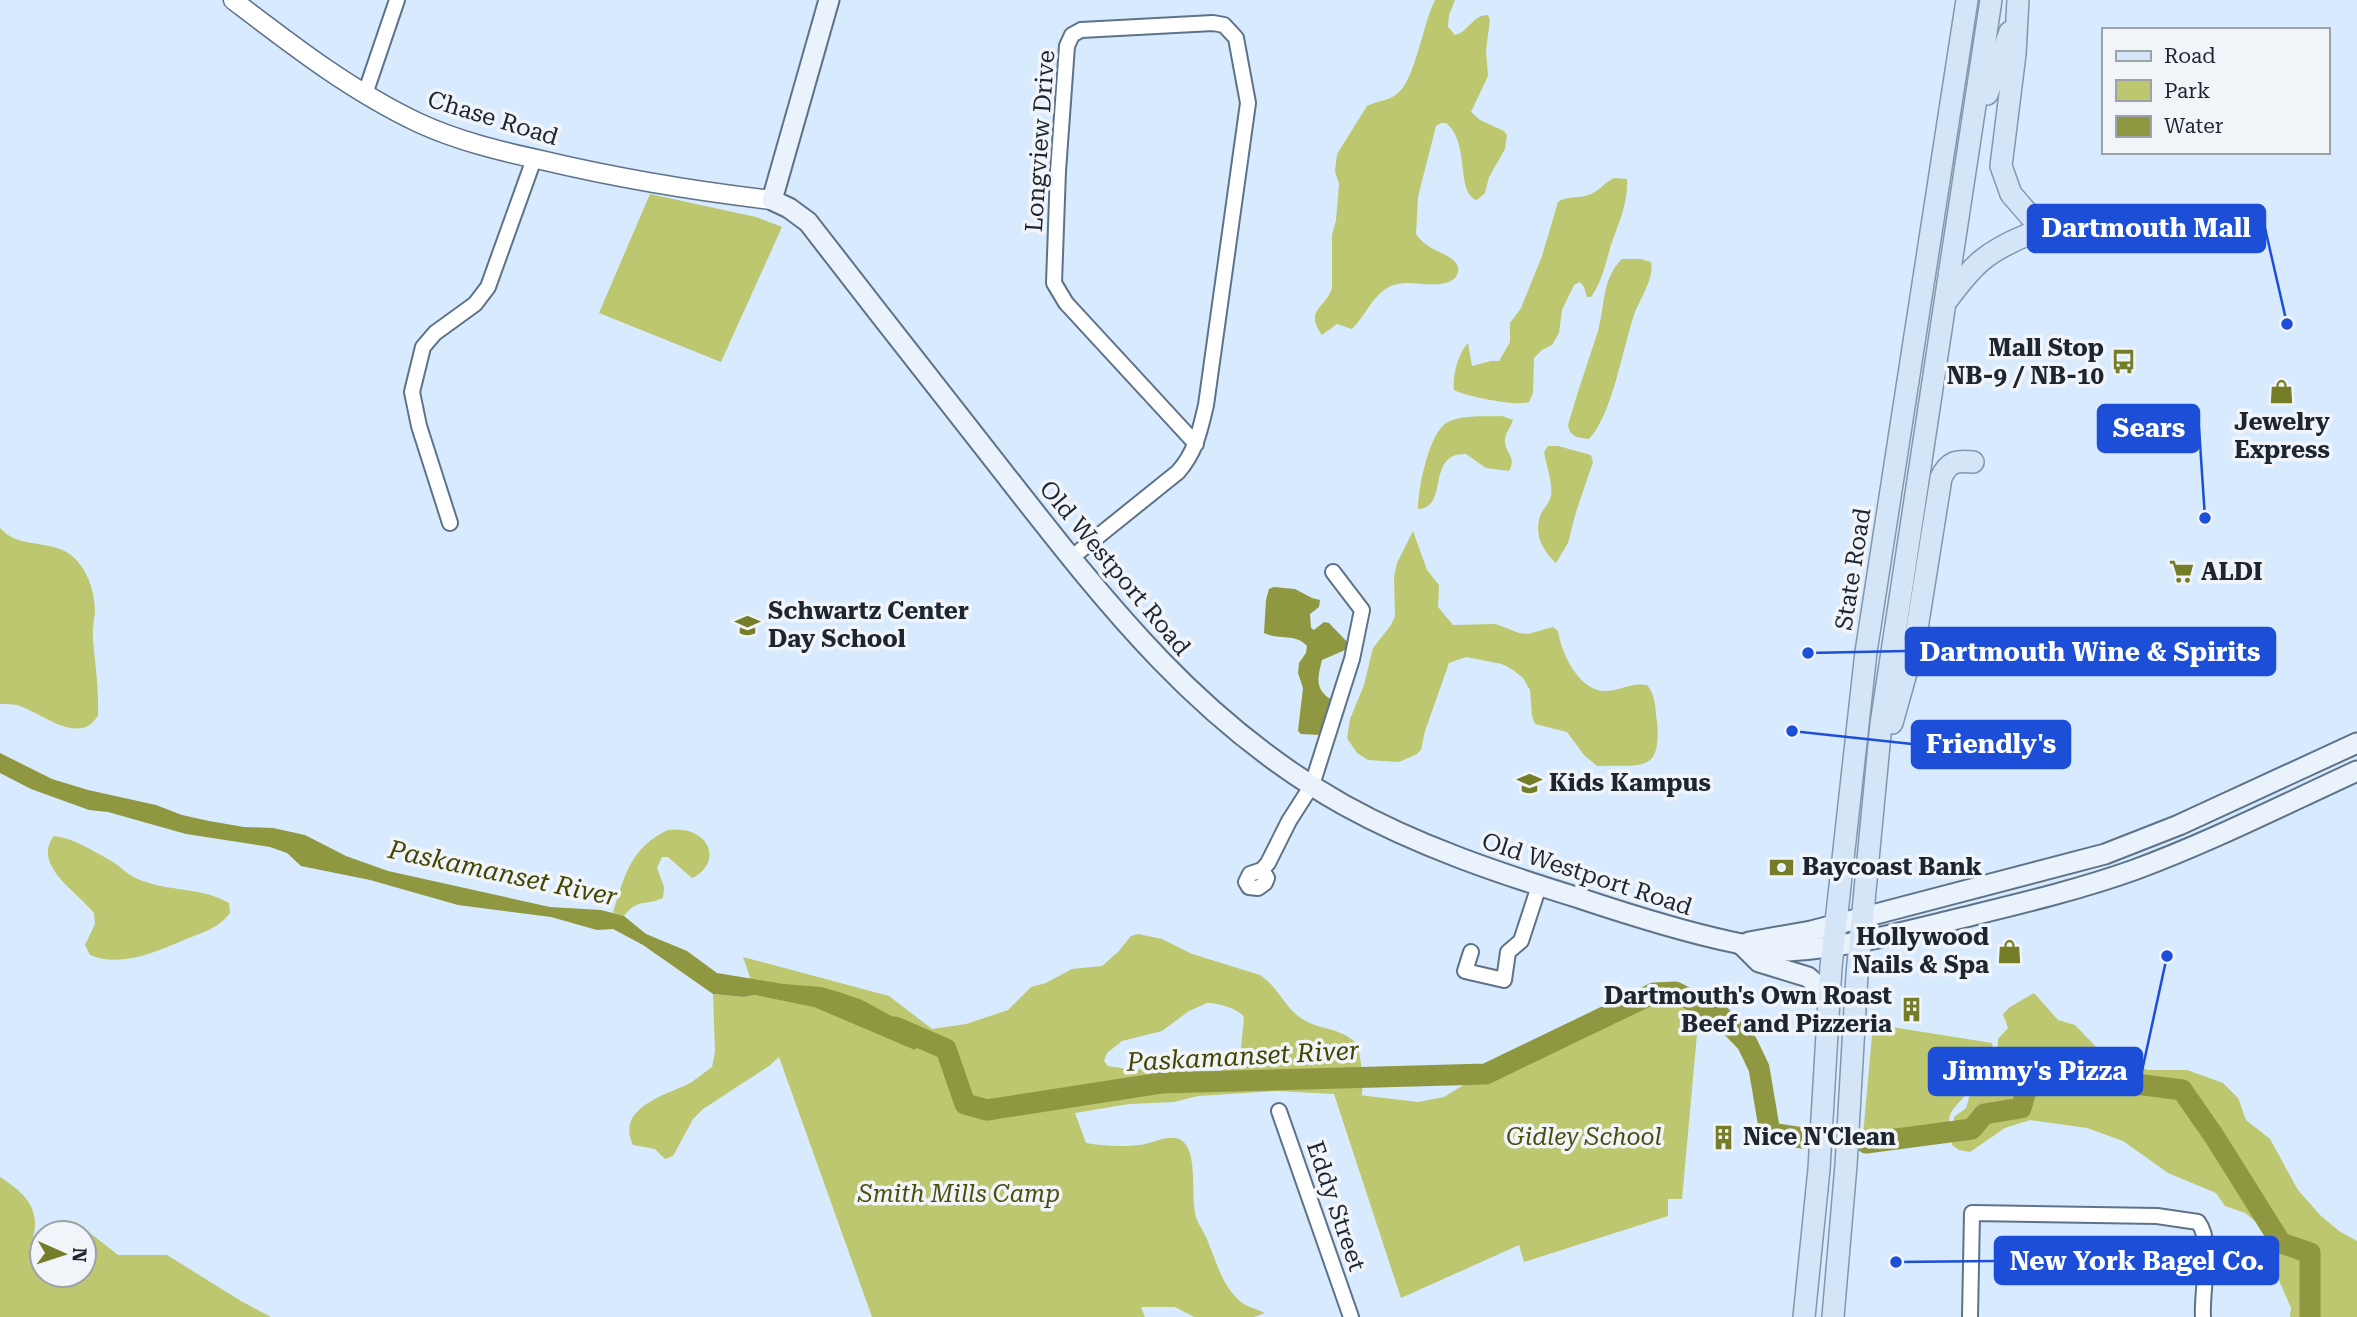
<svg xmlns="http://www.w3.org/2000/svg" width="2357" height="1317" font-family="'Roboto Serif',serif">
<style>
.green{fill:#bdc770;fill-rule:evenodd}
.water{fill:#8f9840}
.lines{fill:none;stroke-linecap:round;stroke-linejoin:round}
.river{stroke:#8f9840;stroke-width:21}
.minor-casing{stroke:#5e7288;stroke-width:18}
.tertiary-casing{stroke:#5e7288;stroke-width:21}
.secondary-casing{stroke:#5e7288;stroke-width:23}
.primary-casing{stroke:#8296ad;stroke-width:24}
.minor{stroke:#fff;stroke-width:14}
.tertiary{stroke:#fff;stroke-width:18}
.secondary{stroke:#eaf2fb;stroke-width:19}
.primary{stroke:#d4e5f7;stroke-width:21}
.labels{text-anchor:middle;stroke-width:7;stroke-linejoin:round;paint-order:stroke}
.street-label{font-size:24px;fill:#1d252e;stroke:#f1f5fa}
.poi-label{font-size:24px;font-weight:bold;fill:#1d252e;stroke:#f1f5fa;text-anchor:start}
.park-label{font-size:24px;font-style:italic;fill:#494e0b;stroke:#f1f5fa}
.water-label{font-size:26px;font-style:italic;fill:#414500;stroke:#f1f5fa}
.leader{fill:none;stroke:#1d4ed8;stroke-width:2.5}
.callout-dot{fill:#1d4ed8;stroke:#f1f5fa;stroke-width:2.5}
.callout{fill:#1d4ed8;stroke:#1d4ed8;stroke-width:2.5}
.callout-label{font-size:26px;text-anchor:middle;font-weight:bold;fill:#fff}
</style>
<rect width="100%" height="100%" fill="#d8eafe"/>
<g class="green">
<path d="M1435 0H1455L1449 15 1448 27 1455 35C1469 32 1472 15 1488 15L1490 20 1486 50 1488 76 1471 112 1480 120 1504 131 1507 135 1505 149 1489 177 1485 193 1477 200C1455 193 1471 143 1446 123H1441L1436 126 1418 197 1416 234C1428 252 1446 251 1455 262 1458 266 1459 268 1458 272 1454 290 1422 283 1409 283 1402 283 1393 284 1387 288 1372 297 1365 316 1352 329L1337 324 1322 335C1304 310 1325 309 1332 288V235L1336 220 1339 184 1335 171 1337 154 1367 106C1377 101 1388 101 1397 94 1415 81 1423 23 1435 0Z"/>
<path d="M1614 178 1627 179C1628 204 1619 222 1611 245 1606 262 1602 282 1591 297H1587L1584 287 1580 282 1574 285 1562 310 1559 333 1552 345 1542 350 1534 358 1533 393 1529 402C1518 407 1464 396 1454 390 1452 377 1458 353 1468 343L1472 366 1491 361H1499L1510 342V323L1521 308 1542 256 1558 202C1568 195 1580 199 1591 194 1599 191 1605 182 1614 178Z"/>
<polygon points="650,194 756,217 782,227 721,362 599,313"/>
<path d="M1622 259H1641L1651 262C1655 279 1638 301 1633 318 1623 349 1611 417 1589 439 1578 438 1570 437 1568 425 1577 393 1588 362 1598 331 1605 306 1602 278 1622 259Z"/>
<path d="M1502 416 1513 420C1511 427 1504 434 1505 442 1506 454 1517 458 1509 471L1486 468 1466 454C1425 453 1450 508 1418 509 1418 489 1429 431 1448 422 1464 414 1485 417 1502 416Z"/>
<path d="M1548 446H1558L1591 455 1593 462 1576 512 1568 543 1556 563C1544 552 1535 537 1539 520 1540 511 1549 505 1551 496 1553 482 1546 465 1544 452Z"/>
<path d="M0 528C16 546 38 541 60 549 84 558 95 588 95 612 94 621 92 630 93 639 95 664 99 690 98 715 81 748 39 711 17 705 12 704 5 704 0 704Z"/>
<path d="M1413 531 1427 570 1439 585 1438 607 1453 625 1496 624 1519 633 1528 634 1553 627 1558 631C1561 652 1578 689 1603 691 1618 692 1631 682 1647 685 1656 695 1655 709 1657 722 1662 775 1639 764 1597 766L1584 755 1567 732 1535 724 1532 716 1530 690 1523 678 1513 670 1502 664 1466 657 1449 663 1425 731 1421 750 1417 754 1399 762 1368 760 1357 753 1347 738 1350 719 1364 685 1373 648 1391 625 1395 616 1394 577 1397 563Z"/>
<path d="M668 830C675 830 684 829 691 832 716 841 715 868 692 878L668 857H662L657 868 664 887 663 898C647 906 637 898 624 916L613 913C624 876 631 847 668 830Z"/>
<path d="M54 836C74 838 95 852 113 862 122 868 129 876 140 880 170 892 202 887 229 903L230 913C218 929 201 933 184 940 155 952 121 968 90 955L85 945 95 924 94 913C79 893 31 865 54 836Z"/>
<path d="M1138 934 1162 939 1192 954 1260 975C1277 986 1283 1004 1298 1016 1319 1032 1339 1025 1358 1045L1363 1077 1362 1095H1359L1418 1102 1444 1097 1493 1067 1663 998H1675L1699 1012 1682 1199H1668V1216L1524 1262 1519 1245 1401 1298 1334 1094 1277 1091 1198 1096 1174 1102 1129 1104 1075 1113 1086 1143C1102 1146 1123 1147 1139 1145 1152 1144 1169 1133 1181 1140 1199 1151 1190 1197 1196 1217 1199 1226 1205 1233 1208 1242 1218 1265 1221 1284 1241 1302 1249 1308 1257 1309 1265 1313L1254 1317H1194L1175 1307H1141L1145 1317H872L779 1057 769 1066 703 1109 693 1119 673 1156 665 1159 655 1149 633 1145C616 1110 661 1096 684 1086 694 1082 703 1073 712 1067L715 1052 713 994 744 997 756 995 743 957 889 996 932 1029 966 1024 1008 1010 1031 987 1046 983 1072 969 1102 966 1118 952 1131 936ZM1207 1003C1218 1003 1237 1008 1244 1017L1240 1060 1233 1066 1220 1071 1128 1069 1108 1066 1104 1061 1107 1053 1122 1041 1162 1031 1189 1011Z"/>
<polygon points="2034,993 2058,1020 2075,1025 2103,1054 2120,1057 2148,1070 2187,1070 2223,1083 2238,1098 2246,1120 2270,1139 2298,1190 2320,1215 2339,1231 2357,1241 2357,1317 2290,1317 2291,1308 2278,1278 2274,1255 2264,1228 2245,1213 2225,1206 2216,1193 2168,1173 2123,1141 2087,1128 2030,1120 2005,1128 1970,1152 1959,1150 1952,1145 1954,1117 1966,1108 1971,1091 1988,1083 1997,1062 1998,1039 2008,1028 2003,1014 2010,1007"/>
<path d="M1873 1024 1992 1043C2000 1069 1965 1092 1952 1111 1948 1117 1949 1125 1948 1132L1939 1127 1904 1133 1863 1136Z"/>
<path d="M0 1177C26 1194 42 1209 32 1242L42 1239V1275H84V1233H52L68 1222H76L118 1255H167L241 1301 271 1317H0Z"/>
</g>
<g class="water">
<path d="M1274 587 1295 589 1312 598 1320 600 1319 607 1310 614 1311 628 1314 630 1324 622 1329 623 1352 647 1322 660C1317 679 1315 690 1332 700L1321 735 1301 734 1298 731 1303 688 1298 673 1299 663 1306 653 1307 646C1296 633 1278 640 1264 633L1266 600 1269 589Z"/>
<polygon points="0,753 52,779 88,790 156,805 182,815 209,821 244,827 273,828 305,835 346,856 388,871 550,907 601,910 624,916 646,934 687,951 717,973 784,984 821,987 839,992 862,1000 908,1025 927,1030 915,1050 814,1007 755,995 744,997 713,994 643,945 613,929 597,930 551,917 458,905 370,880 301,866 287,853 270,847 186,834 108,812 89,810 31,789 0,773"/>
</g>
<g class="lines">
<g class="river">
<polyline points="895,1027 946,1049 965,1104 987,1110 1161,1083 1486,1074 1654,993 1675,992 1719,1014 1747,1043 1759,1068 1770,1133 1803,1138"/>
<polyline points="1866,1143 1972,1129 1984,1114 2021,1108 2033,1068 2064,1058 2121,1082 2182,1090 2214,1136 2281,1243 2310,1253 2310,1317"/>
</g>
<defs>
<g id="minor">
<polyline points="365,94 397,0"/>
<polyline points="450,523 419,426 412,392 423,347 435,333 475,304 488,287 534,159"/>
<path d="M1071 558 1178 472C1196 452 1200 430 1206 405L1248 103 1236 38 1224 25 1213 23 1081 30 1072 35 1067 46 1058 171 1054 283 1066 303 1196 444"/>
<polyline points="1262,870 1268,863 1289,821 1312,785 1352,659 1362,610 1333,572"/>
<polygon points="1262,870 1267,878 1265,883 1258,888 1249,887 1246,882 1250,874"/>
<polyline points="1471,952 1465,971 1504,980 1508,952 1521,941 1539,886"/>
<polyline points="1279,1111 1351,1317"/>
<path d="M1970 1317 1972 1213 2157 1216 2198 1222C2214 1243 2201 1290 2203 1317"/>
</g>
<path id="tertiary" d="M233 0C292 45 351 91 419 123 458 141 500 151 541 160 617 178 694 191 772 200"/>
<g id="secondary">
<path d="M829 0 772 200 789 208 808 222C873 306 938 389 1004 473 1105 602 1198 723 1344 805 1418 846 1498 873 1579 898 1630 915 1680 931 1732 942 1751 946 1769 952 1788 951 1844 948 1899 933 1953 920 2014 905 2075 891 2134 870 2210 842 2283 805 2357 771"/>
<polyline points="1749,942 1811,931 2105,854 2179,825 2357,743"/>
<polyline points="1741,944 1759,962 1808,977 1817,985 1829,1005"/>
</g>
<g id="primary">
<polyline points="2018,0 2015,54 2001,166 2011,194 2031,217"/>
<polyline points="1987,94 2010,32"/>
<path d="M1948 299C1974 264 1986 252 2027 235"/>
<path d="M1892 723 1915 641 1941 478C1948 462 1956 460 1973 462"/>
<polyline points="1804,1317 1819,1169 1831,967 1866,652 1967,0"/>
<polyline points="1833,1317 1846,1165 1857,974 1881,724 1991,0"/>
</g>
</defs>
<use href="#minor" class="minor-casing"/>
<use href="#tertiary" class="tertiary-casing"/>
<use href="#secondary" class="secondary-casing"/>
<use href="#primary" class="primary-casing"/>
<use href="#minor" class="minor"/>
<use href="#tertiary" class="tertiary"/>
<use href="#secondary" class="secondary"/>
<use href="#primary" class="primary"/>
</g>
<defs>
<symbol id="bus-bare" viewBox="-9 -9 18 18"><path d="M-5-6H5V4H4V6H2V4H-2V6H-4V4H-5ZM-3.5-4V0h7V-4ZM-3.5 1.2v1.5H-2V1.2ZM2 1.2v1.5H3.5V1.2Z" fill="#767d28" stroke="#f1f5fa" stroke-width="2.5" paint-order="stroke"/></symbol>
<symbol id="shop-bare" viewBox="-9 -9 18 18"><path d="M-5-2.5h2.3a2.7 3.5 0 0 1 5.4 0H5L5.5 6h-11ZM-1.5-2.5h3a1.5 2.3 0 0 0-3 0Z" fill="#767d28" stroke="#f1f5fa" stroke-width="2.5" paint-order="stroke"/></symbol>
<symbol id="supermarket-bare" viewBox="-9 -9 18 18"><path d="M-6-5.5h2.5l.6 2H6L4.5 2H-2.5L-4.4-4H-6ZM-1.5 3.2a1.3 1.3 0 1 0 .1 0ZM3 3.2a1.3 1.3 0 1 0 .1 0Z" fill="#767d28" stroke="#f1f5fa" stroke-width="2.5" paint-order="stroke"/></symbol>
<symbol id="school-bare" viewBox="-9 -9 18 18"><path d="M0-5L7-2L0 1L-7-2ZM-4 1L0 2.5L4 1V4Q0 6-4 4Z" fill="#767d28" stroke="#f1f5fa" stroke-width="2.5" paint-order="stroke"/></symbol>
<symbol id="bank-bare" viewBox="-9 -9 18 18"><path d="M-6-4H6V4H-6ZM0-2.3a2.3 2.3 0 1 0 0 4.6a2.3 2.3 0 1 0 0-4.6Z" fill="#767d28" stroke="#f1f5fa" stroke-width="2.5" paint-order="stroke"/></symbol>
<symbol id="building-bare" viewBox="-9 -9 18 18"><path d="M-4-6H4V6H1V3H-1V6H-4ZM-2.5-4.3h1.7v1.8h-1.7ZM.8-4.3h1.7v1.8H.8ZM-2.5-1h1.7V.8h-1.7ZM.8-1h1.7V.8H.8Z" fill="#767d28" stroke="#f1f5fa" stroke-width="2.5" paint-order="stroke"/></symbol>
</defs>
<g fill-rule="evenodd">
<use href="#bus-bare" x="2106" y="344" width="35" height="35"/>
<use href="#shop-bare" x="2264" y="374" width="35" height="35"/>
<use href="#supermarket-bare" x="2164" y="554" width="35" height="35"/>
<use href="#school-bare" x="730" y="608" width="35" height="35"/>
<use href="#school-bare" x="1512" y="766" width="35" height="35"/>
<use href="#bank-bare" x="1764" y="850" width="35" height="35"/>
<use href="#shop-bare" x="1992" y="934" width="35" height="35"/>
<use href="#building-bare" x="1894" y="992" width="35" height="35"/>
<use href="#building-bare" x="1706" y="1120" width="35" height="35"/>
</g>
<g class="labels">
<g class="street-label">
<text transform="translate(493 118) rotate(17)" y="8">Chase Road</text>
<text transform="translate(1040 141) rotate(-86)" y="8">Longview Drive</text>
<text transform="translate(1115 568) rotate(50)" y="8">Old Westport Road</text>
<text transform="translate(1853 569) rotate(-81)" y="8">State Road</text>
<text transform="translate(1587 874) rotate(18)" y="8">Old Westport Road</text>
<text transform="translate(1336 1206) rotate(71)" y="8">Eddy Street</text>
</g>
<g class="poi-label">
<text x="2104" y="356" text-anchor="end">Mall Stop<tspan x="2104" dy="28">NB-9 / NB-10</tspan></text>
<text x="2282" y="430" text-anchor="middle">Jewelry<tspan x="2282" dy="28">Express</tspan></text>
<text x="2201" y="580">ALDI</text>
<text x="768" y="619">Schwartz Center<tspan x="768" dy="28">Day School</tspan></text>
<text x="1549" y="791">Kids Kampus</text>
<text x="1802" y="875">Baycoast Bank</text>
<text x="1989" y="945" text-anchor="end">Hollywood<tspan x="1989" dy="28">Nails &amp; Spa</tspan></text>
<text x="1892" y="1004" text-anchor="end">Dartmouth's Own Roast<tspan x="1892" dy="28">Beef and Pizzeria</tspan></text>
<text x="1743" y="1145">Nice N'Clean</text>
</g>
<g class="park-label">
<text x="1584" y="1145">Gidley School</text>
<text x="959" y="1202">Smith Mills Camp</text>
</g>
<g class="water-label">
<text transform="translate(503 873) rotate(12)" y="9">Paskamanset River</text>
<text transform="translate(1243 1056) rotate(-3)" y="9">Paskamanset River</text>
</g>
</g>
<path class="leader" d="M2287 324L2265 228M2205 518L2199 428M1808 653L1906 651M1792 731L1912 744M2167 956L2142 1071M1896 1262L1995 1261"/>
<g class="callout-dot">
<circle cx="2287" cy="324" r="7"/>
<circle cx="2205" cy="518" r="7"/>
<circle cx="1808" cy="653" r="7"/>
<circle cx="1792" cy="731" r="7"/>
<circle cx="2167" cy="956" r="7"/>
<circle cx="1896" cy="1262" r="7"/>
</g>
<g class="callout">
<rect x="2028" y="205" width="237" height="47" rx="7"/>
<rect x="2098" y="405" width="101" height="47" rx="7"/>
<rect x="1906" y="628" width="369" height="47" rx="7"/>
<rect x="1912" y="721" width="158" height="47" rx="7"/>
<rect x="1929" y="1048" width="213" height="47" rx="7"/>
<rect x="1995" y="1237" width="283" height="47" rx="7"/>
</g>
<g class="callout-label">
<text x="2146" y="237">Dartmouth Mall</text>
<text x="2149" y="437">Sears</text>
<text x="2090" y="661">Dartmouth Wine &amp; Spirits</text>
<text x="1991" y="753">Friendly's</text>
<text x="2035" y="1080">Jimmy's Pizza</text>
<text x="2137" y="1270">New York Bagel Co.</text>
</g>
<rect x="2102" y="28" width="228" height="126" fill="#f1f5fa" stroke="#9ca2a8" stroke-width="2"/>
<rect x="2116" y="51" width="35" height="10" fill="#d4e5f7" stroke="#9ca2a8" stroke-width="2"/>
<text x="2164" y="63" font-size="21" fill="#1d252e">Road</text>
<rect x="2116" y="80" width="35" height="21" fill="#bdc770" stroke="#9ca2a8" stroke-width="2"/>
<text x="2164" y="98" font-size="21" fill="#1d252e">Park</text>
<rect x="2116" y="116" width="35" height="21" fill="#8f9840" stroke="#9ca2a8" stroke-width="2"/>
<text x="2164" y="133" font-size="21" fill="#1d252e">Water</text>
<g transform="translate(63 1254) rotate(93)"><circle r="33" fill="#f1f5fa" stroke="#9ca2a8" stroke-width="2"/>
<path d="M0-5L12 26L0 18L-12 26Z" fill="#767d28"/>
<text y="-10" font-size="19" font-weight="bold" text-anchor="middle" fill="#1d252e">N</text>
</g>
</svg>
